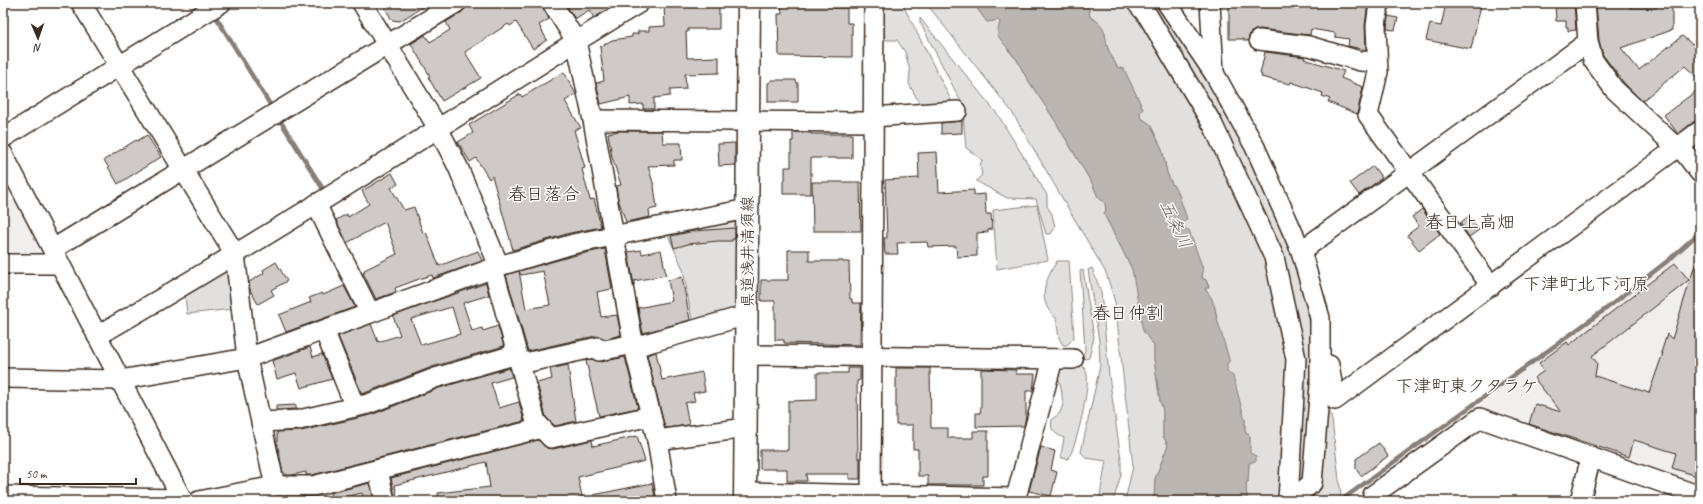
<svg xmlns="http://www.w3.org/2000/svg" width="1703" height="504" font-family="Caveat,'Klee One',sans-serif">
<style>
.built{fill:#f1efee}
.green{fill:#e2e0de;stroke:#8e857e}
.water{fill:#bcb6b3;stroke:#887e77}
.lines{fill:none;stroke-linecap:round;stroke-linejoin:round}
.stream{stroke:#887e77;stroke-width:4.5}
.building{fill:#cfcac7;stroke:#3b2a1e;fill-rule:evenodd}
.minor-casing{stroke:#3b2a1e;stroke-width:22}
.major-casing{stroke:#3b2a1e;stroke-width:25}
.minor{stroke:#fff;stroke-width:19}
.major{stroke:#fff;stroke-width:22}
.labels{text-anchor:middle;stroke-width:3;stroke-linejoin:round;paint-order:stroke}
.street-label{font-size:16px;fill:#3b2a1e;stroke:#fff}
.water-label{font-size:17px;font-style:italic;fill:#685b52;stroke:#fff}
.quarter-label{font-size:18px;fill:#3b2a1e;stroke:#fff}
</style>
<rect width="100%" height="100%" fill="#fff"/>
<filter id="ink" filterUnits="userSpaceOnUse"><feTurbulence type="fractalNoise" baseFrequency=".025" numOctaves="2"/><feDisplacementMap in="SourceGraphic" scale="8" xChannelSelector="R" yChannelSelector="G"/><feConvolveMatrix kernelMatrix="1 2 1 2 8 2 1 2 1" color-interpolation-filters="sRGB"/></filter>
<g filter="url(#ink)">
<g class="built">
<polygon points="3,201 17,201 42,249 38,255 3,255"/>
<polygon points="1700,236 1700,489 1474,409 1675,258"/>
</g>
<g class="green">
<polygon points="883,3 901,3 904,7 952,102 921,106 909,84 910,71 905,52 897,40 885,40"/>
<polygon points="926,3 973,3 987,22 998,20 1000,22 1008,50 1017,60 1026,77 1054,119 1093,185 1098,197 1105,203 1106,210 1104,214 1132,269 1150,340 1154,346 1154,359 1160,401 1163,410 1163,436 1168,445 1155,479 1154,501 1125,501 1133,466 1115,302 1106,273 1012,112"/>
<path d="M1085 3H1130L1208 127 1275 276 1287 359 1280 501H1247L1246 483 1248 482 1250 436 1245 432V420L1227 371 1215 308 1205 288 1209 287 1206 280 1202 278 1203 269 1183 226 1178 192 1172 184 1167 173 1162 149 1150 124 1140 117V112L1143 109 1124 70 1117 67C1114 60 1109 53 1107 46 1104 31 1106 26 1090 17L1089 10Z"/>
<polygon points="1144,3 1160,3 1226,104 1285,227 1309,314 1312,373 1307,474 1301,480 1296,481 1303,358 1292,294 1270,225 1220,122"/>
<polygon points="920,18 998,115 1047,195 1047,206 1052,214 1055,227 1051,234 1046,234 1036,199 1007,198 976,181 982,175 980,165 982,160 966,148 962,104 920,22"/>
<polygon points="1037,205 1048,260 997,269 993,210"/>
<polygon points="733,221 736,224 735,305 730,310 692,321 683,269 667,233"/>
<path d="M1057 261H1069L1074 338 1067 345H1063L1059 338 1056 318C1036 301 1045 280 1057 261Z"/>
<polygon points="1092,268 1101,292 1109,376 1121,459 1121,475 1113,501 1099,501 1106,461 1086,458 1081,452 1100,366 1099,341 1088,270"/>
<polygon points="1083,270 1094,337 1089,358 1085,359 1082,357 1085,350 1080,271"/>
<polygon points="225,272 229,274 233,309 187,314 185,296"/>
<path d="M1080 364C1082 366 1085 368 1086 371 1092 382 1076 448 1068 459L1062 458 1061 455 1064 438C1053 433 1050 430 1052 419L1060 413 1063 404 1061 387 1058 377 1060 368Z"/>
<polygon points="1323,383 1332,420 1341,496 1335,501 1302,501"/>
</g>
<path class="water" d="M973 3H1085L1089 10 1090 17C1106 26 1104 30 1107 46 1109 53 1114 60 1117 67L1124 69 1143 109 1140 112V117L1150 124 1162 149 1167 173 1172 184 1178 192 1187 219 1183 223C1183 227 1185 229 1189 230L1203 269 1202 278 1206 280 1209 288H1205L1206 291C1213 297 1215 307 1216 315L1229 359V362L1227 364V371L1233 376 1245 420V432L1250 436V453L1256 456V461L1249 463 1248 482 1246 483 1247 501H1154L1155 479 1168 445 1163 436V410L1160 401 1154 359V346L1143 331 1132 269 1104 214 1106 210 1105 203 1098 197 1093 185 1054 119 1026 77 1017 60 998 36V29L1000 22 998 20 987 22Z"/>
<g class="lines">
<g class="stream">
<polyline points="216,17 271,106"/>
<polyline points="281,122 323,189"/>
<polyline points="1340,501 1607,308 1670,259 1700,232"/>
</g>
</g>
<g class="building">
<polygon points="382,3 429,3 400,21 392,20"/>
<polygon points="467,3 541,3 549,19 539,25 547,40 533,49 516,22 510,26 508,24 465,52 481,78 442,101 428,77 430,76 411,44 425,35 430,42 450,30 446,22 462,12 466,8"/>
<polygon points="565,3 618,3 594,18 589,10 575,19"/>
<polygon points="781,3 833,3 833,8 847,8 847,23 852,23 852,57 779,56 778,14 782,14"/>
<polygon points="1229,3 1263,3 1292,7 1292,3 1368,3 1365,25 1366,50 1348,46 1349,39 1335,37 1335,33 1311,29 1310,35 1260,29 1255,30 1250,33 1248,41 1244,41 1244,39 1229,39"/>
<polygon points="1446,3 1472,3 1481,5 1471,49 1426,40 1430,24 1441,26"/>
<polygon points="1555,3 1574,3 1576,30 1568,31 1568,27 1566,27 1566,21 1556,21"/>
<polygon points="1596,3 1630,3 1630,8 1656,8 1656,4 1672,4 1672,30 1621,48 1639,70 1682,36 1692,44 1694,42 1700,48 1700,80 1685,66 1642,101 1624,83 1603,55 1599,40"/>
<polygon points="719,5 719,29 688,29 688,32 686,32 687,58 719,57 719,73 685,74 686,89 670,90 670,96 654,98 654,109 643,109 643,104 630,105 630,97 601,104 596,83 604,81 600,47 612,40 632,37 632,34 638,34 638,31 649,31 649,27 665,26 664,6"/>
<polygon points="1388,16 1398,18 1395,30 1387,29"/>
<polygon points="1265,52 1305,57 1304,59 1344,71 1341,78 1363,87 1357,114 1328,102 1330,99 1322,96 1323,93 1291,82 1290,84 1261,77 1262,75 1260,74"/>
<polygon points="564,72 576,94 565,101 581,128 574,130 585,168 582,169 590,200 594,199 601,227 570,233 513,250 492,176 489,179 476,158 470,162 458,142 473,133 469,125 520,94 522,97"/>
<polygon points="771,80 796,80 796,82 798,83 798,102 768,102 768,83 771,82"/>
<polygon points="1700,88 1700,120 1693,122 1678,134 1664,115"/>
<polygon points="962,121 962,133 941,134 941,123"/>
<polygon points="619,131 662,131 663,143 681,143 682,160 674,160 674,165 648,166 654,186 657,208 649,210 650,217 626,222 618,199 616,186 621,185 612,157 608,133"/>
<polygon points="793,132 811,133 811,134 852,134 852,158 811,158 811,194 783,194 783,181 785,181 785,167 791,167 791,141 793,141"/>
<polygon points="147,135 161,157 118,184 104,160 136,140 137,141"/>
<polygon points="735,143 735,165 719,166 718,144"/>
<polygon points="937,152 939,192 974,190 974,195 985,194 986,214 991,214 992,229 988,230 988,232 977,233 977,256 957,257 956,246 928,247 927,242 897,243 898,254 885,254 884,238 887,238 885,180 919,178 918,153"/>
<polygon points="1373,166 1382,178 1359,195 1350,183"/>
<polygon points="392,173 398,184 391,188 404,210 414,207 423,233 426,232 439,266 478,251 482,261 433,278 432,275 419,279 395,288 396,292 376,299 363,273 365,272 364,270 397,254 385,222 347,243 336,220 347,214 348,217 369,204 362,191"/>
<polygon points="812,182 860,182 861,231 813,231"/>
<polygon points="1422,209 1440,234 1419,250 1407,235 1419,226 1412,217"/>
<polygon points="1469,216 1479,230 1469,237 1460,223"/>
<polygon points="735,228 735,239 732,239 732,241 718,241 688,244 674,248 671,236 694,231"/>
<polygon points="605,249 612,289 597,292 601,317 617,315 621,335 605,339 596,336 581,339 528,351 506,275 519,271 526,309 550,305 543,271 521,275 519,271 576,255"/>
<polygon points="641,250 642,254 661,250 666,275 634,281 634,285 628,252"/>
<polygon points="788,250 809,250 809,261 843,261 843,262 849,262 850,299 852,299 852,303 861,303 860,345 784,343 784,340 775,340 775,301 761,301 761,280 788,280"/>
<polygon points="1697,258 1700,258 1700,477 1672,468 1676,453 1634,440 1629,457 1529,424 1535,404 1561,412 1534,378 1544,371 1539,363 1567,342 1569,345 1675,263 1689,280 1592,356 1597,363 1595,376 1649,393 1663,353 1661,353 1667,334 1672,339"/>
<polygon points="276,262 287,281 271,290 274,295 258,304 250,290 249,282 264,273 263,270"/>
<polygon points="682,277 690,320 643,333 638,308 672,301 668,280"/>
<path d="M486 283 489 295 463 303 472 331 482 328 483 331 498 326 504 346 432 367 362 394 338 336 371 324 378 342 400 335 393 316ZM452 307 460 334 421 345 411 319Z"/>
<polygon points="344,286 355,307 286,332 279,315 311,302 309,298 322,293 323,295"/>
<polygon points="310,347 313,357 322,354 332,379 301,388 296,373 277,379 272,361"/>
<polygon points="656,352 662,380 702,372 705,391 693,393 695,401 685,403 689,425 665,428 647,355"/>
<polygon points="625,357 638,408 599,416 586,361 592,359 601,362"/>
<polygon points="568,365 576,421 555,426 546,417 537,383 552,379 550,369"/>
<polygon points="509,368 512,377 491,383 499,408 519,402 524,421 312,475 306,475 306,472 292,475 287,475 283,472 277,443 277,432 301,431 371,415 439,388"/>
<polygon points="848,368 860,368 860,380 857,381 858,458 860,458 860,479 849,479 849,474 806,474 807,481 787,481 787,469 760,469 760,450 788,450 788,401 817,400 817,373 848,373"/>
<polygon points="896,368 930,368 931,428 948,428 948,438 973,438 973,431 988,431 988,476 983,476 983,485 928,485 928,476 918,476 918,449 913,449 913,425 896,425"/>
<polygon points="981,369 1016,370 1016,374 1035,374 1033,391 1026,391 1026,416 1024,426 976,427 976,413 980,413 981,407"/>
<polygon points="296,405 296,409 276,410 276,406"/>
<polygon points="637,436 645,461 578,477 583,501 439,501 438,493 490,487 486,462 395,485 397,496 395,497 391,478 538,440 547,448 553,449 592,440 593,446"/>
<polygon points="1379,443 1388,456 1361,476 1356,469 1356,459"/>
<polygon points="1041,447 1055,451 1051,470 1057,472 1051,496 1029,491"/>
<polygon points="370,483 374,501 364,501 362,493 332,500 330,493"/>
<polygon points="652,483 656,501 594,501 593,495"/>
</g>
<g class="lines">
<defs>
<g id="minor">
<polyline points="81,3 235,254 247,358 275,486"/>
<polyline points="362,3 438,128 458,167 499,266"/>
<polyline points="552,3 576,41 593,120 634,347 657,440 667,501"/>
<polyline points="1137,3 1148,16 1213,125 1274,257 1296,359 1288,501"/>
<polyline points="1167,3 1214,73 1255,147 1301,251 1320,318 1320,385 1312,483 1290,501"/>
<polyline points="1210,3 1214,73"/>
<polyline points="1379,3 1376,26 1378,72 1368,115 1491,286"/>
<polyline points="1259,40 1309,46 1360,61 1377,62"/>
<polyline points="1588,42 1593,60 1614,89 1678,149"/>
<polyline points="873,117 957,111"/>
<polyline points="593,120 873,122"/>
<polyline points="3,138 221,3"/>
<polyline points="1680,147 1700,173"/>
<polyline points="3,154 183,501"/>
<polyline points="316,204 370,313"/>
<polyline points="53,249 456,3"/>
<polyline points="1301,251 1588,42 1585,3"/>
<polyline points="3,264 60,264"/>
<polyline points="324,330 355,407"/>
<path d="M97 336C213 269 326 199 439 128 506 86 572 43 639 3"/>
<polyline points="634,347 747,315"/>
<polyline points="747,355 1073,359"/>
<polyline points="520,364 598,347 599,351 634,344"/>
<polyline points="1329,365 1335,400 1700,131"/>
<polyline points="3,378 120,380 247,358 499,266 573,244 747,209"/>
<polyline points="262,422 299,420 368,404 435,378 517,354"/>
<polyline points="536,422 551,438 651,416"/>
<polyline points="657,440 746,428"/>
<polyline points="378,471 385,501"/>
<polyline points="745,492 1015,498"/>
<polyline points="3,496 182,499"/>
<polyline points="199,501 275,486 313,486 538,429 493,268"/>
<polyline points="871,501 874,3"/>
<polyline points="1015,501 1053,359"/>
<polyline points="1373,501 1373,495 1480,418 1700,496"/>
<polyline points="1580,501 1591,457"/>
</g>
<polyline id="major" points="745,501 749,3"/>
</defs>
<use href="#minor" class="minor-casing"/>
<use href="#major" class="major-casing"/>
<use href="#minor" class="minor"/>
<use href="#major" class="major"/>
</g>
</g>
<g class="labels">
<g class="street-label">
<text transform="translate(747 252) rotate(-90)" y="6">県道浅井清須線</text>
</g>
<g class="water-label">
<text transform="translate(1176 224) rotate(65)" y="6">五条川</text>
</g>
<g class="quarter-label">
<text x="544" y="200">春日落合</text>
<text x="1470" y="228">春日上高畑</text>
<text x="1586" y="290">下津町北下河原</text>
<text x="1128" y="319">春日仲割</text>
<text x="1467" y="392">下津町東クタラケ</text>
</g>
</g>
<rect width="1703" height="504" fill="none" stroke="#fff" stroke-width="16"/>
<rect x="8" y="8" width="1687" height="488" fill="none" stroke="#3b2a1e" stroke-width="1.5" filter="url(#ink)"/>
<g transform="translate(38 38) rotate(178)" stroke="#ffffff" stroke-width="3" paint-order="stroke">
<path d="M0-3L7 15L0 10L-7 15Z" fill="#3b2a1e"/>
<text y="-6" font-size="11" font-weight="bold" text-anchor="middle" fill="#3b2a1e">N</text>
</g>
<path d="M20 478v6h116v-6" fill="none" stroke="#3b2a1e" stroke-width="2"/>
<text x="26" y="478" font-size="12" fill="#3b2a1e" stroke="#ffffff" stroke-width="3" paint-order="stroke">50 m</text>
</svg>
